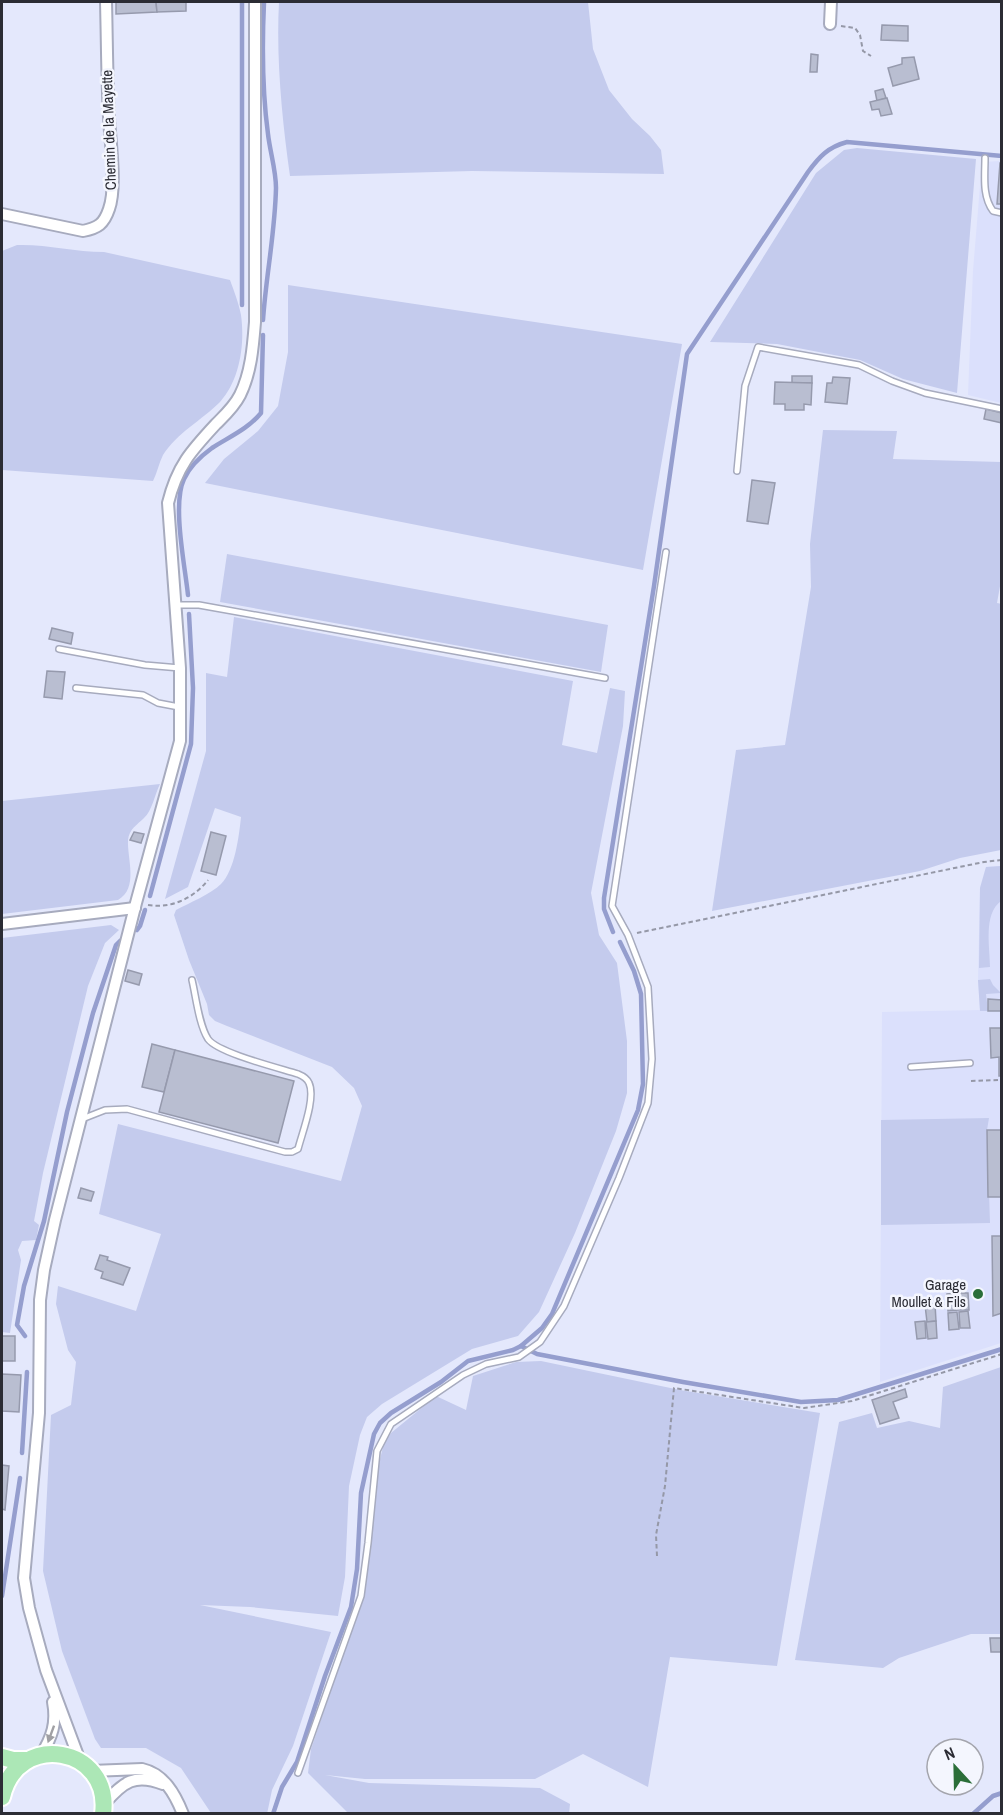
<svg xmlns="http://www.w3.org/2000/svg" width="1003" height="1815" font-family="'Archivo Narrow',sans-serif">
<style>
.built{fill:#dbe0fc}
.green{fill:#c4cbed}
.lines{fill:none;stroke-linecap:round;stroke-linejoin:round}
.stream{stroke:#959ece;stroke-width:4.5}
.building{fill:#b9bed1;stroke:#969aad;stroke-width:1.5}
.service-casing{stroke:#a7abbe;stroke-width:8}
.minor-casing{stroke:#a7abbe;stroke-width:14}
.primary-casing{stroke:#fff;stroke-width:20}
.path{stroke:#9598a7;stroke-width:2;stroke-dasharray:4.5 3;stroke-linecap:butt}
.service{stroke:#fff;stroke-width:5}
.minor{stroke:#fff;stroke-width:10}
.primary{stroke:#ace7b6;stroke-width:16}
.oneway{fill:#a0a0a4}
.poi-dot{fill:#2b6e39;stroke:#f4f6fe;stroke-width:2}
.labels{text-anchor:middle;stroke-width:5;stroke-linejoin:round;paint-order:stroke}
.street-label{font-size:15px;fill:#2b2c34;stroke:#f4f6fe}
.poi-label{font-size:15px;fill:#2b2c34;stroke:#f4f6fe;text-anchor:end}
</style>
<rect width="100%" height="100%" fill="#e4e8fc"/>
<g class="built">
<polygon points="1001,161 1001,403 968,395 973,271 982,162"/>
<polygon points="1001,866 1001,1343 880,1382 882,1012 980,1010 978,980 980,888 986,867"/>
</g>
<g class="green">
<path d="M279 2H588L593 49 609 90 632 119 650 136 661 150 664 174 472 171 290 176C282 119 276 59 279 2Z"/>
<polygon points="857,148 976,159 957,393 903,379 860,360 777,344 710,342 816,173 844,150"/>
<path d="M17 245C46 244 74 252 104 252L230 280C234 291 239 304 241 315 245 344 240 380 220 402 202 420 177 433 163 455 159 463 157 473 153 481L2 470V251Z"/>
<polygon points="288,285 682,344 643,570 205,483 224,459 258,431 278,406 288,352"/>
<polygon points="823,430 897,431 893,459 1001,462 1002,575 997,603 1002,604 1001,850 960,858 920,871 712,911 736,750 785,745 811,587 810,544"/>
<polygon points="227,554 608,625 601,672 220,602"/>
<path d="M234 617 573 681 562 745 597 753 610 688 625 691 623 726 591 893 599 935 617 963 627 1041V1093L616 1131 575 1233 539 1312 518 1336 472 1349 382 1404 367 1417 360 1435 349 1486 345 1577 338 1616 250 1607 200 1605 331 1632 293 1746 272 1790 267 1814 211 1813 181 1768 146 1748H101L95 1739 62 1651 43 1571 51 1415 71 1405 76 1362 68 1350 56 1304 58 1286 136 1311 161 1234 99 1214 118 1124 341 1181 362 1106 354 1088 332 1067 227 1026 215 1021 209 1015 207 1004 189 960 174 915 176 910C189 903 211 894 221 884 235 870 239 836 241 817L215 808 188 887 165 899 206 751V673L227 677Z"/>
<path d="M160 784C155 794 152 811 144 818 137 825 129 829 128 840 127 859 139 888 118 900L2 914V801Z"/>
<path d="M1001 866V901C983 914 990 947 990 967L979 968 980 888 986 867Z"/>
<polygon points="111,925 119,930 105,943 88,986 43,1173 34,1221 39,1225 36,1240 22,1241 18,1250 21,1260 10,1333 2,1332 2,938"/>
<polygon points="990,979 993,985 1001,993 986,994 988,1011 980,1011 978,980"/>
<polygon points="989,1118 987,1130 990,1223 881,1225 881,1120"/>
<polygon points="541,1361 680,1390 820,1413 777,1666 670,1657 648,1787 583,1754 535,1779 365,1779 325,1775 369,1783 540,1788 570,1804 569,1814 349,1814 308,1773 311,1749 361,1602 379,1463 384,1443 391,1433 436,1396 466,1410 473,1376 516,1362"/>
<polygon points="1001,1367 1001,1634 971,1634 899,1658 883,1668 795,1660 839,1422 872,1413 877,1428 909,1421 940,1428 943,1387"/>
</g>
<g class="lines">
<g class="stream">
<polyline points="242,305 242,2"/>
<path d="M263 320C266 276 275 233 276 188 276 170 270 152 268 134 262 90 262 46 264 2"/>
<path d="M188 595C185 566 172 504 184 479 190 466 201 456 212 448 229 437 248 429 261 413L263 335"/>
<polyline points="150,896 191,744 193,688 189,614"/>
<polyline points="137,930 140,926 145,910"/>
<path d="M613 932 604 909V898L654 586 687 354 808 172C819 157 828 147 847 142L1002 156"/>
<polyline points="25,1336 17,1325 24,1286 44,1221 67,1112 93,1013 116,945 120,941"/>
<polyline points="521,1346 537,1354 683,1382 801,1402 838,1400 1002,1349"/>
<polyline points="22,1453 27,1372"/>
<polyline points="2,1596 20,1478"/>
<polyline points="273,1814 282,1787 297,1762 325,1676 351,1607 357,1569 361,1493 374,1434 380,1423 391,1413 441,1382 468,1361 513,1350 521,1346 542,1328 552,1314 638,1110 643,1084 641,994 634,971 620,942"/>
<polyline points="973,1814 993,1796 1002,1793"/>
</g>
</g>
<g class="building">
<polygon points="116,2 156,2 157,12 116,14"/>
<polygon points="156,2 186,2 186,11 157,12"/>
<polygon points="882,25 908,26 908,41 881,40"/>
<polygon points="811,54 818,55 817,72 810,72"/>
<polygon points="914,57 919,79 893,86 888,68 902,64 902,58"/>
<polygon points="883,89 886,98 877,101 875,91"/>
<polygon points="887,98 892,114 881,116 879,109 872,110 870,102"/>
<polygon points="1000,163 1002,163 1002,204 997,204"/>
<rect x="792" y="376" width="20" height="7"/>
<polygon points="833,377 850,378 847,404 825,402 827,383 832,383"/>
<polygon points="775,382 812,383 811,405 804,404 804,410 785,410 785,404 774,404"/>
<polygon points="986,409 1002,413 1002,423 984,419"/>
<polygon points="752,480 775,483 768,524 747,521"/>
<polygon points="52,628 73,633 71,644 49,639"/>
<polygon points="47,671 65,672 62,699 44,697"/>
<polygon points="134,832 144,834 141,843 130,840"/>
<polygon points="211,832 226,836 216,875 201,871"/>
<polygon points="128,970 142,974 139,985 125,981"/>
<polygon points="988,999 1002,1000 1002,1011 988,1011"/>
<polygon points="990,1028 1002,1028 1002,1076 999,1076 999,1057 991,1058"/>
<polygon points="152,1044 175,1050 164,1092 142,1087"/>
<polygon points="175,1050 294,1081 278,1143 159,1112"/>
<polygon points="987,1130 1002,1130 1002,1197 988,1197"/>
<polygon points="81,1188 94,1192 91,1201 78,1198"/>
<polygon points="992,1236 1002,1236 1002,1313 993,1316"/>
<polygon points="100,1255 108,1257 107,1260 130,1268 123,1285 101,1278 103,1272 95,1269"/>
<polygon points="957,1293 958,1310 948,1311 947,1294"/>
<polygon points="958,1293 968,1293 969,1310 959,1310"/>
<polygon points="935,1304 936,1321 927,1322 925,1305"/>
<polygon points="968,1311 970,1328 960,1328 959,1312"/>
<polygon points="957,1312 959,1329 949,1330 948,1313"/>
<polygon points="925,1321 926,1338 917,1339 915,1322"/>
<polygon points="936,1321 937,1338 928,1339 926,1322"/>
<rect x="2" y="1336" width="13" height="25"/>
<polygon points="2,1374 21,1375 19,1412 2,1411"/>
<polygon points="905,1389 907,1397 893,1402 899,1418 880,1424 872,1400"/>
<polygon points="2,1465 9,1466 5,1510 2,1509"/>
<polygon points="990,1638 1002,1638 1002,1652 991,1652"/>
</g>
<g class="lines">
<defs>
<g id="service">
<path d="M985 158C985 176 982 196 993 211L1002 213"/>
<polyline points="737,471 745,386 758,347 859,365 892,381 925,393 1002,409"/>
<polyline points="177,605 199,605 605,678"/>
<polyline points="59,649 145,665 180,668"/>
<polyline points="76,688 143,695 158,703 179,707"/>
<polyline points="911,1067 970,1063"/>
<path d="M82 1119 105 1110 127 1109 285 1152H292L298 1149C302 1133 316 1098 309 1083 307 1078 303 1076 298 1074 279 1068 218 1053 208 1039 199 1025 196 997 192 980"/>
<polyline points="298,1773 361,1596 368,1543 377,1451 391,1424 463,1375 486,1364 519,1357 540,1342 564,1306 619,1178 648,1103 652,1059 648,987 628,935 612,906 666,552"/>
</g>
<g id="minor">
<polyline points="830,24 831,2"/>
<path d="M2 214 83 231C98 228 104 224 109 209 117 187 110 141 109 117 107 79 107 40 106 2"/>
<polyline points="2,924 135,908"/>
<path d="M41 1755C52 1737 57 1723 53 1702"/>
<path d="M80 1761 46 1670 29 1608 24 1578 39 1413 40 1300 44 1270 55 1220 136 903 180 741V668L168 503C177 466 191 451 216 424 225 415 234 407 240 395 251 373 253 347 255 322V2"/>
<path d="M91 1771 142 1769C164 1774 175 1794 183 1814"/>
<path d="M105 1803C123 1782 135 1773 163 1784"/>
</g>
<g id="primary">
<polyline points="2,1757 13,1760 27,1760"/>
<path d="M2 1797C17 1730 112 1746 103 1814"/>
</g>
</defs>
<use href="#service" class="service-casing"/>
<use href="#minor" class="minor-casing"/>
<use href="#primary" class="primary-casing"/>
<g class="path">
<polyline points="841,26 855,28 860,35 863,51 871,56"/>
<path d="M148 905C171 909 194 898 208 880"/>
<polyline points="637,933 984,862 1002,860"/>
<polyline points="971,1081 1001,1080"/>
<polyline points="657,1556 656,1535 665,1486 674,1388 804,1408 852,1401 1002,1354"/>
</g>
<use href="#service" class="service"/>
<use href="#minor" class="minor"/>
<use href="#primary" class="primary"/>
</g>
<defs><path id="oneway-solid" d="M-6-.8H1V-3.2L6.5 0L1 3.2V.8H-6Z" transform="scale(1.5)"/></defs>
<use class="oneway" href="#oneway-solid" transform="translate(51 1734) rotate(110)"/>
<circle class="poi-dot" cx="978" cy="1294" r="6"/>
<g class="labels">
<g class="street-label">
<text transform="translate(109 130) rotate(-92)" y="5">Chemin de la Mayette</text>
</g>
<g class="poi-label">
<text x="966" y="1290">Garage<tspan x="966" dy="17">Moullet &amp; Fils</tspan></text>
</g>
</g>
<rect width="1003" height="1815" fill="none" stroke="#2b2c34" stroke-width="6"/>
<g transform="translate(955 1767) rotate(338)"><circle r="28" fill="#f4f6fe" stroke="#a4a5ad" stroke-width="1.5"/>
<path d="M0-4.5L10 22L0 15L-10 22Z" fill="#2b6e39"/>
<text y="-9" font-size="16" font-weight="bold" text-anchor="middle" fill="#2b2c34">N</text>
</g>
</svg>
